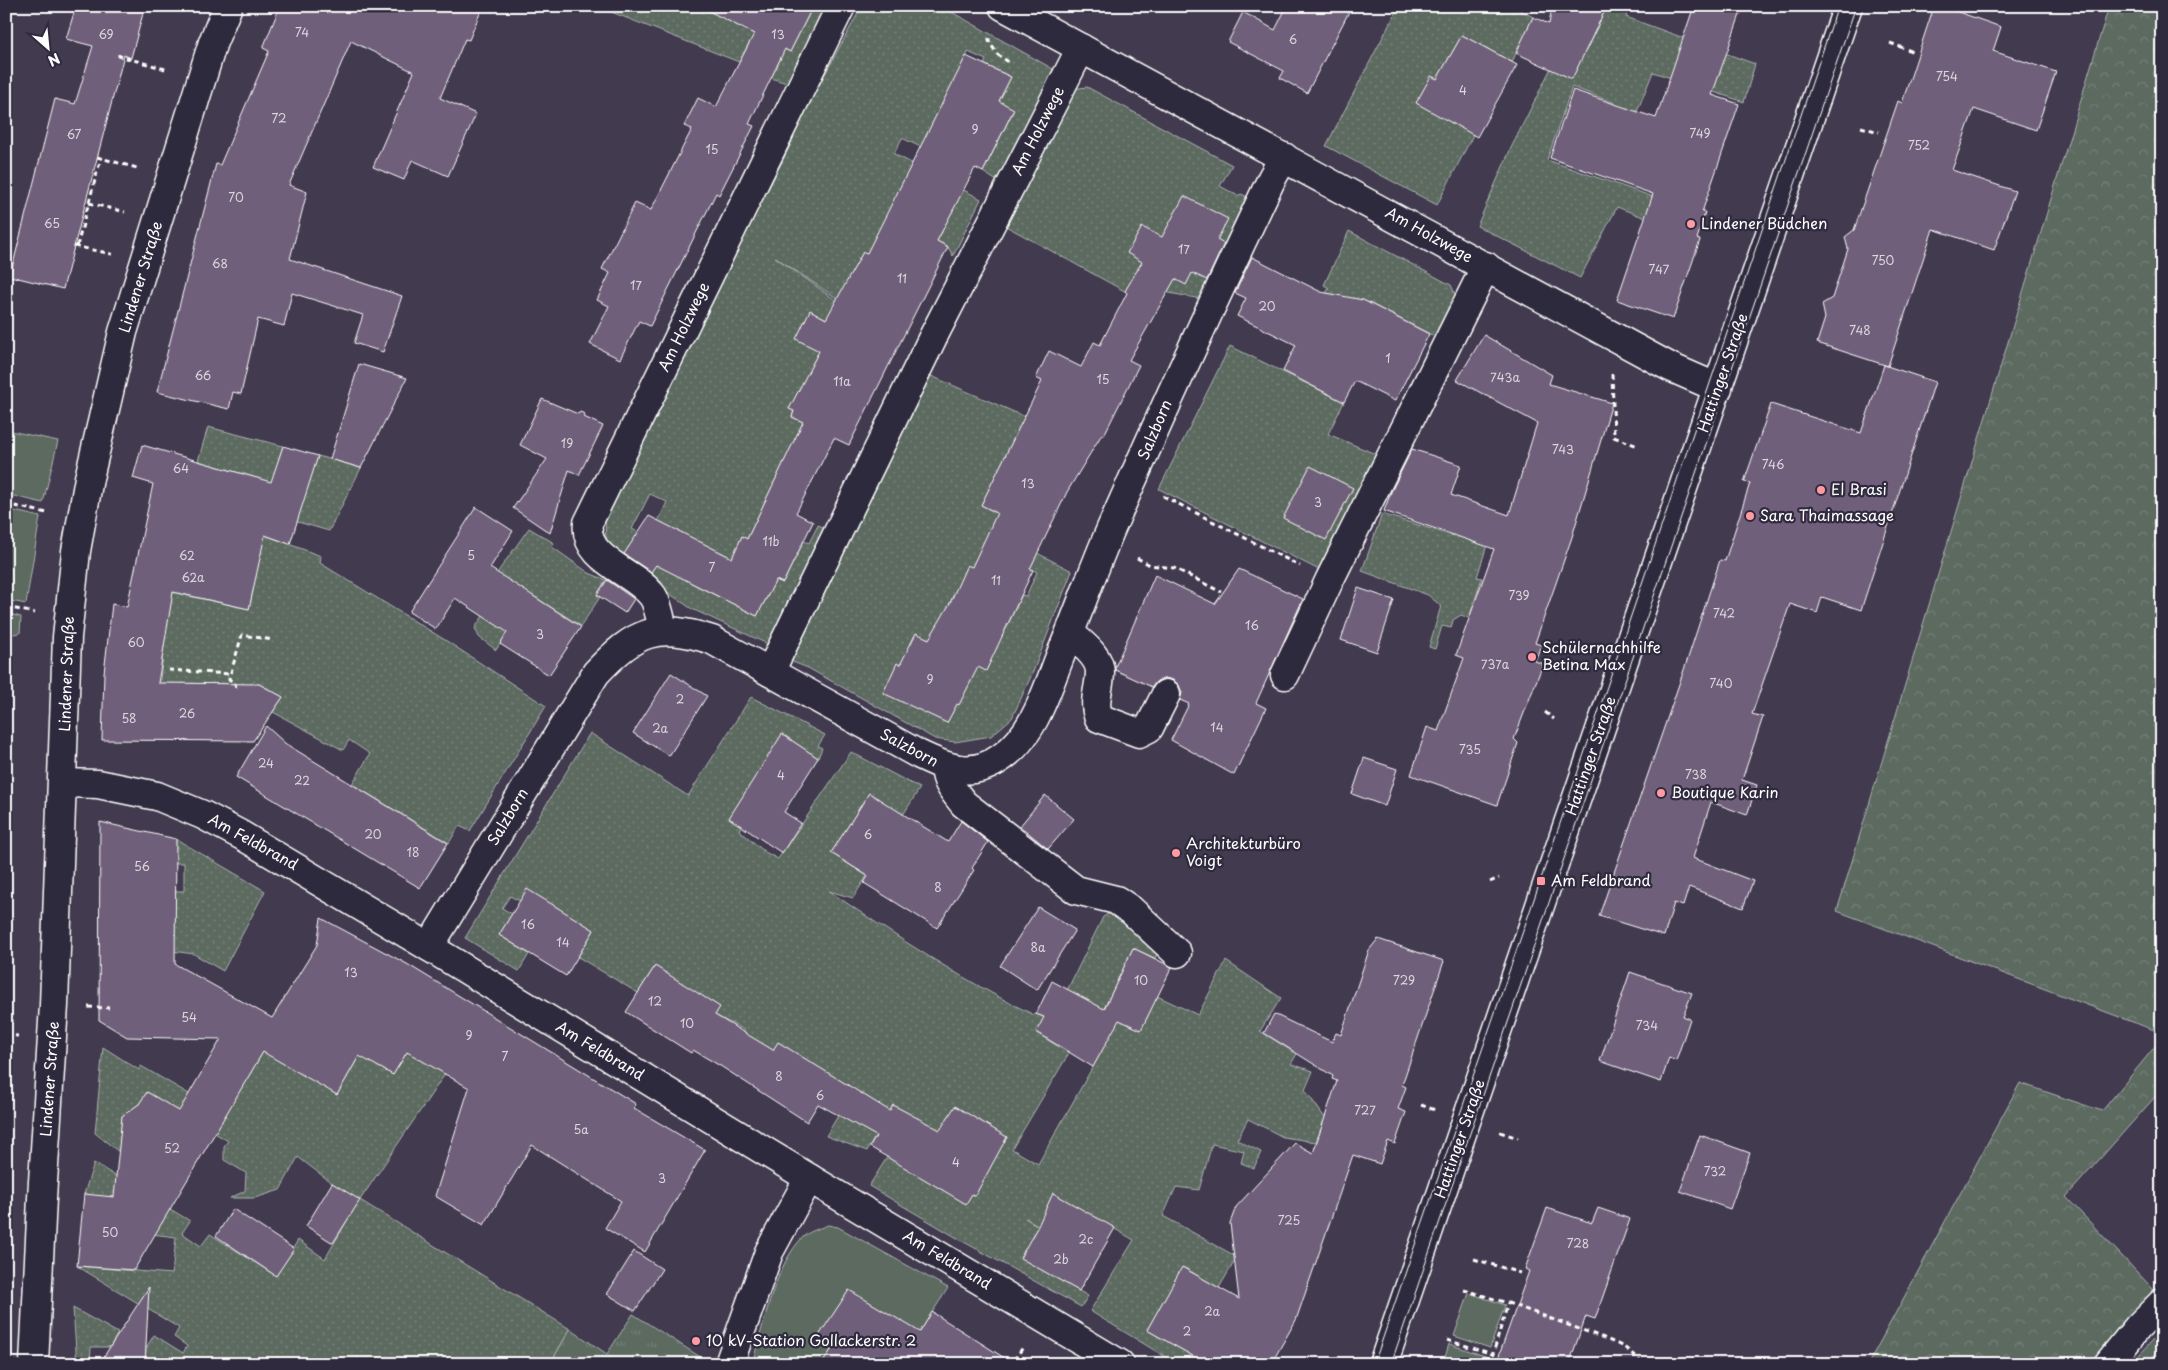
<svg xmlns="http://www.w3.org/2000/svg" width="2168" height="1370" font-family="'Playpen Sans',sans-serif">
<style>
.grass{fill:#5b6a61;stroke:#adb4b0}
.forest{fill:url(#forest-crowns);stroke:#adb4b0}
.park{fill:url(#park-tufts);stroke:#adb4b0}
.garden{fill:url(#garden-dots);stroke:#adb4b0;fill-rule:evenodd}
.building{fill:#705f7a;stroke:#fff}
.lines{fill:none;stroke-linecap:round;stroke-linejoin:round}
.minor-casing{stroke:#fff;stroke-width:31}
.path{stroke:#fff;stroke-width:3;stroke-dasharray:5 4;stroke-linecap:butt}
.minor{stroke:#2f2a3d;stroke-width:28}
.tram{stroke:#fff;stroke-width:1}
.poi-dot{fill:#ff9aa2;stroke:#2f2a3d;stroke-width:2}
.labels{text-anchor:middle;stroke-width:4.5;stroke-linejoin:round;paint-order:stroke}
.number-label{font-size:12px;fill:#dbd7de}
.street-label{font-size:15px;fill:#fff;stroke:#2f2a3d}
.poi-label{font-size:15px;fill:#fff;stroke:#2f2a3d;text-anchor:start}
</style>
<defs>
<pattern id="forest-crowns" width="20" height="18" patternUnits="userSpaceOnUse" patternTransform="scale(1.25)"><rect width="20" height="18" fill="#5b6a61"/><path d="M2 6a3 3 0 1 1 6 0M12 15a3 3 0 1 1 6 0" fill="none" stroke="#748079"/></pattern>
<pattern id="park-tufts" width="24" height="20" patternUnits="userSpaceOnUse" patternTransform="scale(1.25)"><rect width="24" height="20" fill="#5b6a61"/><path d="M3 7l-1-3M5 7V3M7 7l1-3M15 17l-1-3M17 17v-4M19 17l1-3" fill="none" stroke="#748079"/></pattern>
<pattern id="garden-dots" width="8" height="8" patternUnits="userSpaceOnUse" patternTransform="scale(1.25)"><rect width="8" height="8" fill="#5b6a61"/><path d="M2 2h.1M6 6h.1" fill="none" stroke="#748079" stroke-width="1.8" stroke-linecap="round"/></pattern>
</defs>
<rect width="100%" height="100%" fill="#423a4f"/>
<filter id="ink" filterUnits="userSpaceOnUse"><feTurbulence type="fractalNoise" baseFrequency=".02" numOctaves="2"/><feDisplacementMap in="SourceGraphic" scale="10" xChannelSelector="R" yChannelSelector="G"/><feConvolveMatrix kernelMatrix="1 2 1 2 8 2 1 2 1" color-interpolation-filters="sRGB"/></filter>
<g filter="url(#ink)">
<g class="grass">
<polygon points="6,430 58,441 43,503 6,494"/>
<polygon points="6,509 40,517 26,604 6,600"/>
<polygon points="6,613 21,617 20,633 6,635"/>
<path d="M828 1225 838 1227 948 1288 915 1339 833 1347 822 1364H752C764 1325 774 1265 804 1236 810 1231 821 1228 828 1225Z"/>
<polygon points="1469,1293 1505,1305 1490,1348 1454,1336"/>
<polygon points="1449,1344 1488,1357 1486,1364 1443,1364"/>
</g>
<g class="forest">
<polygon points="2109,6 2162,6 2162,1033 1837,911"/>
<polygon points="2162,1038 2162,1089 2066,1197 2154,1290 2091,1364 1868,1364 2020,1083 2102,1111"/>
<polygon points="2162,1330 2162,1364 2131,1364"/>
</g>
<polygon class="park" points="633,1314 705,1360 703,1364 550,1364 570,1329 607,1354"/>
<g class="garden">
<polygon points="596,6 731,6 725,19 790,52 813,6 831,6 793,85 771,78 781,58 749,43 739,62"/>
<polygon points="862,6 941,6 1053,69 1000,183 983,172 1014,110 999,101 1011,77 984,64 986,60 968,52 933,153 902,138 894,154 981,199 953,256 948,247 937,241 957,202 906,176 883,260 863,252 838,299 775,257 837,301 861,336 811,311 819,351 790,409 794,411 792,417 805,423 800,429 747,539 742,536 732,558 658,521 667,502 650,494 632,529 649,538 691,583 757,616 776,580 783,583 804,541 809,543 818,525 830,530 772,646 692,609 632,568 606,542 605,518 741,233 754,216 790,146 799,122"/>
<polygon points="1399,6 1513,6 1533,17 1512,62 1462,35 1437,79 1431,76 1473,135 1437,205 1326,146"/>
<polygon points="1600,6 1629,6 1626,17 1755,64 1744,102 1653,72 1628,134 1608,126 1615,103 1572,87 1547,160 1668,202 1661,224 1617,207 1580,278 1477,226 1511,148 1565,40 1586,51 1605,10"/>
<polygon points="1087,87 1232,165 1220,186 1238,196 1241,194 1250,198 1201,299 1164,292 1128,293 1004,225 1072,89"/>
<polygon points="1349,231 1451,285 1456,296 1436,337 1363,300 1350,378 1355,381 1352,386 1292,354 1329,288 1324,285"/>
<polygon points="1230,346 1344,402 1328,434 1380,456 1323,572 1159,489"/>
<polygon points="929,375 1060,432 1016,434 981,505 1015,523 998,628 1005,631 1022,595 1026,596 1037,572 1030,568 1037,553 1072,571 1033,672 1012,718 991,736 955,742 935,739 808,668 790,661"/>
<polygon points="208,427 283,446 279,458 314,468 318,456 361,468 329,531 267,513 254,477 198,461"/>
<polygon points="1466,503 1497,513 1477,577 1482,578 1469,618 1461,615 1453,620 1451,628 1442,626 1435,649 1429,647 1441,606 1428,595 1362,571 1382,514 1454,536"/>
<polygon points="529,528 554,543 552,547 589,573 606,580 597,594 600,597 581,626 532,595 496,650 479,637 475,628 495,598 485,590"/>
<polygon points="259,533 321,556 320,563 445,640 546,706 470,831 459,826 449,843 352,784 370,754 349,740 343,750 273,712 283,697 254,681 248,690 158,697 170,592 249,609 253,591"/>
<path d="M751 697 825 735 818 746 822 748 818 758 782 734 756 802 739 830 765 852 778 859 851 752 920 788 903 815 869 793 831 853 867 876 853 898 829 891C895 936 962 980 1034 1015L1036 1014 1052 1021 1103 917 1108 914H1113L1131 926 1142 940 1148 942 1158 953 1155 958 1133 948 1103 1011 1105 1013 1141 1030 1157 996 1198 1015 1226 961 1281 998 1260 1031 1290 1050 1298 1052 1291 1064 1313 1071 1305 1090 1325 1118 1316 1142 1283 1137 1248 1119 1237 1140 1261 1152 1254 1168 1241 1163 1244 1151 1212 1144 1199 1190 1176 1187 1163 1216 1237 1257 1219 1288 1183 1267 1147 1330 1207 1364H1177L1090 1311 1134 1240 1056 1195 1038 1225 1025 1218 1038 1226 1021 1258 1088 1296 1081 1307 964 1242 869 1186 913 1116 893 1105 867 1151 826 1136 854 1089 778 1043 762 1068 732 1050 744 1030 715 1015 655 966 638 993 578 957 594 930 520 901 510 896 502 908 512 914 499 935 529 954 519 971 465 938 590 733 688 796ZM1044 1021 1100 1054 1038 1164 1012 1149 1069 1053 1036 1033Z"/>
<polygon points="176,839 265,891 223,971 194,954 135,946 175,891 184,891 184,863 175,863"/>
<polygon points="366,1044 379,1067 393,1075 412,1044 445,1074 360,1200 570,1329 550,1364 145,1364 146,1348 154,1335 183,1353 187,1346 174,1337 179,1328 77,1266 172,1274 176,1237 135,1232 84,1194 94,1163 190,1221 182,1233 201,1246 210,1234 276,1276 298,1240 325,1259 359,1200 332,1183 298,1157 280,1190 255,1198 230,1198 245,1191 246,1173 224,1160 224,1146 228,1141 147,1092 139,1104 122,1116 119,1152 95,1133 103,1047 139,1070 141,1066 225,1115 266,1047 337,1095"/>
<polygon points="73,1308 118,1333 110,1347 91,1347 90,1364 77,1364"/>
</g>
<g class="building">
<polygon points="76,6 145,6 131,58 124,55 63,289 10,276 55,99 75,104 93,46 66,39"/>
<polygon points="280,6 483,6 469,40 465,39 440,98 476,114 448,176 412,160 404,180 373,167 414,72 351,41 289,185 307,192 290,259 402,296 383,352 354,343 363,315 292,293 284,326 258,319 241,394 233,392 229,409 157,392 216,164 220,165 269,51 263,48"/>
<polygon points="699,6 813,6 790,52 785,49 749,124 754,126 719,195 716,193 650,326 639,321 620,359 590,344 609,306 597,300 610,273 602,269 635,203 651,210 692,129 684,126 698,98 716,107 754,34"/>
<polygon points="1287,6 1352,6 1307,93 1280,78 1284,71 1228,42 1243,12 1275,30"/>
<polygon points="1552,6 1607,6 1572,79 1516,53 1533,17 1549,24"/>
<polygon points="1694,6 1743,6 1712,95 1739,104 1702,212 1705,212 1697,239 1700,240 1673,319 1617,300 1653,194 1550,158 1573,90 1656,118"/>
<polygon points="1934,6 1941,6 2001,27 1993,51 2056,72 2036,130 1974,109 1952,170 2015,191 1994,250 1933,229 1888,366 1817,343 1825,318 1822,304 1832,298 1848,249 1845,237 1854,230 1898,101 1902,103"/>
<polygon points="1462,35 1517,65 1477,137 1416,103 1431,76 1437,79"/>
<polygon points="966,56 1011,77 999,101 1014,109 983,172 975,168 937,241 948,247 849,445 834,438 796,513 813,522 783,583 776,580 757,616 656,565 651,572 624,554 649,516 732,558 742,536 747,539 803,422 792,417 794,411 789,409 819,351 796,339 810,310 826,319 863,252 867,253"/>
<polygon points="1184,196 1228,219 1217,240 1224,244 1207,280 1192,273 1186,285 1175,279 1129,360 1139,365 1104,435 1102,434 1067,492 1030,569 1033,570 986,671 978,667 959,705 957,704 947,723 883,693 897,663 900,665 916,633 929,639 949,605 967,565 972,567 997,513 981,505 1042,381 1036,378 1049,351 1081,367 1094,342 1100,345 1127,293 1125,291 1142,262 1127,253 1142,227 1162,237"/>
<polygon points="1252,257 1321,292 1363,300 1429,334 1395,401 1355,381 1344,402 1283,371 1296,345 1237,316 1246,298 1235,293"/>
<polygon points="1484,335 1552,375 1549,384 1612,403 1572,537 1535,643 1541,645 1535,661 1543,664 1514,739 1518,743 1497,805 1411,775 1427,727 1438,731 1464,658 1456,655 1494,549 1384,511 1391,492 1412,449 1461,465 1451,495 1509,515 1537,423 1457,380"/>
<polygon points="359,364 407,378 361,468 330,459"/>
<polygon points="1884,365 1935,382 1861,610 1822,597 1817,613 1790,604 1752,714 1763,717 1742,780 1757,785 1747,815 1711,802 1693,858 1753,881 1743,908 1689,887 1683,906 1674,903 1664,936 1599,916 1687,661 1720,560 1725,561 1750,483 1744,482 1771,404 1861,433"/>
<polygon points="542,399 578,414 580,412 585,414 584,417 603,426 579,475 569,470 550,533 513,508 547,459 520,445"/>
<polygon points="142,445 271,482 283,446 318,456 290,544 265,535 249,609 173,592 158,683 259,684 283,697 253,741 102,740 104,673 112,604 127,607 153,484 133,478"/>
<polygon points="1310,466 1353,488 1326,540 1283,518"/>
<polygon points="476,507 513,531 490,568 581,627 549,675 500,644 507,632 455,598 436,629 409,612"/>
<polygon points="1239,569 1303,599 1256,703 1266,708 1234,775 1171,740 1189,704 1180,700 1182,693 1179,685 1173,680 1165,678 1157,681 1152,687 1115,670 1115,667 1155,575 1215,604"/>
<polygon points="607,580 634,599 625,613 597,595"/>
<polygon points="1358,588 1394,600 1377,652 1341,640"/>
<polygon points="671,673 707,696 669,756 633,733"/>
<polygon points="266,726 286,744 448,843 420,888 236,777"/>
<polygon points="782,734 818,758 784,812 801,823 782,853 729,818"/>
<polygon points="1364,758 1397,769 1385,806 1352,794"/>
<polygon points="869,793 948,842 961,821 988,842 972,868 974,870 937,928 864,883 868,876 831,853"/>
<polygon points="1045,795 1074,819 1048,849 1020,826"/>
<polygon points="100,822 176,839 175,964 272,1018 317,945 321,918 407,964 636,1104 634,1108 705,1150 645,1252 605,1228 621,1201 532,1145 484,1225 435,1196 469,1088 407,1052 393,1075 359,1056 337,1095 263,1052 134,1270 77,1266 84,1194 114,1197 122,1116 139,1104 147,1092 179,1111 221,1039 127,1037 99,1020"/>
<polygon points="527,889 594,930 566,976 499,935"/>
<polygon points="1038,907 1075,930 1037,990 1000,966"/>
<polygon points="1378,939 1444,961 1402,1085 1406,1087 1398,1109 1406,1112 1395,1144 1388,1141 1380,1164 1353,1155 1296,1320 1271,1364 1207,1364 1147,1330 1182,1267 1239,1299 1230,1223 1236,1207 1295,1143 1313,1153 1337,1081 1332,1079 1333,1076 1264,1033 1274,1014 1332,1042 1336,1033 1341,1035 1369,950"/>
<polygon points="1133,948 1172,967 1141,1030 1119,1020 1093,1067 1036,1032 1044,1017 1036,1014 1052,981 1104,1009"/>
<polygon points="655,966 720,1007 715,1015 773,1050 778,1042 890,1111 893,1105 940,1130 955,1106 1007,1137 975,1196 972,1194 966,1204 870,1147 876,1136 818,1104 807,1122 722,1067 693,1050 691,1053 626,1012"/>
<polygon points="1630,972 1692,993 1683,1016 1690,1019 1676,1061 1669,1058 1661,1082 1600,1061"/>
<polygon points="1700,1135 1750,1153 1730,1209 1680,1191"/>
<polygon points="332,1183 360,1200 333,1243 306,1226"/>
<polygon points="1053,1193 1115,1228 1079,1291 1020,1258 1038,1226"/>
<polygon points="1547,1208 1592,1223 1598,1208 1630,1219 1595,1319 1586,1316 1569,1364 1496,1364 1529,1271 1525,1269"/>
<polygon points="233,1209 294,1249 276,1276 216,1236"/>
<polygon points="634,1251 662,1269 635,1311 607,1294"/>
<polygon points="149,1287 145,1364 99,1364"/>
<polygon points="849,1290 920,1332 932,1312 1014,1364 822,1364 833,1347 818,1337"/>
</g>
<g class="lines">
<defs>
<g id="minor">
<polyline points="1003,6 1670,367 1718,388"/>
<path d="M663 630C661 621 657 600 651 594 632 570 583 560 588 523L841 6"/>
<path d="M1070 633C1081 643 1100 656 1100 672 1100 689 1092 702 1099 718L1139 733 1149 728 1166 694"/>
<polyline points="770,672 932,339 1081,48"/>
<polyline points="1285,675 1329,581 1486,266"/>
<path d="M946 767C944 781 956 794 964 804L1076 890 1116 900 1131 910 1177 953"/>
<polyline points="63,783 98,784 157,796 203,815 241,835 429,947 809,1178 1120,1364"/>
<path d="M429 947 596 673C636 631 656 622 712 640L918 754C947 768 972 779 1002 757 1035 734 1047 689 1061 654 1079 611 1094 567 1113 524 1164 408 1217 293 1272 178L1284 157"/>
<polyline points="34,1364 42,1198 54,1005 67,637 76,551 89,478 123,332 213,42 228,6"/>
<polyline points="729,1364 769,1252 809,1178"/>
<polyline points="1383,1364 1848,6"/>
<polyline points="2108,1364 2138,1327 2162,1303"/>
</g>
</defs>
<use href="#minor" class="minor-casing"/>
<g class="path">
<polyline points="989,38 989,41 997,54 1010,63"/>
<polyline points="1890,43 1914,52"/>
<polyline points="119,54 119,56 169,70"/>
<polyline points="1861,127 1879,132"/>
<polyline points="97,157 137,168"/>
<polyline points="89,203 125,212"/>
<polyline points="74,246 112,254"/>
<polyline points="77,246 101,158"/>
<polyline points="1612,374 1614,437 1638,446"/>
<polyline points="1163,496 1300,566"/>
<polyline points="6,504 47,513"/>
<polyline points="1137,558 1150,565 1174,568 1221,592"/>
<polyline points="6,607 35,613"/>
<polyline points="169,670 230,674"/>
<polyline points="236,688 235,684 229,679 242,635 273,640"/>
<polyline points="1545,712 1554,719"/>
<polyline points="1490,882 1499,878"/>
<polyline points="88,1007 109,1008"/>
<polyline points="6,1035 18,1036"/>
<polyline points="1421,1105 1435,1110"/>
<polyline points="1500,1132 1518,1138"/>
<polyline points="1474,1259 1520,1273"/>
<polyline points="1464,1290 1508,1303 1604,1338 1624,1347 1644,1364"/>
<polyline points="1447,1340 1493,1354 1508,1303"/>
<polyline points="1014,1360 1024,1346"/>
<polyline points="1489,1364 1493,1354"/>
</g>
<use href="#minor" class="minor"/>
<g class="tram">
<polyline points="1374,1364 1596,719 1838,6"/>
<polyline points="1391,1364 1856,6"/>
</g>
</g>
</g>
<g class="poi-dot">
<circle cx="1691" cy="224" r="5"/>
<circle cx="1821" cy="490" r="5"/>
<circle cx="1750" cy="516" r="5"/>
<circle cx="1532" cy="657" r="5"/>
<circle cx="1661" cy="793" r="5"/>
<circle cx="1176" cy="853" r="5"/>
<rect x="1536" y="876" width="10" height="10" rx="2.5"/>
<circle cx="696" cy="1341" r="5"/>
</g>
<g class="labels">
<g class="number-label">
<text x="302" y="37">74</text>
<text x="106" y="39">69</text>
<text x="778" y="39">13</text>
<text x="1293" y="44">6</text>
<text x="1947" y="81">754</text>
<text x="1463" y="95">4</text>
<text x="279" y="123">72</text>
<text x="975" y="134">9</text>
<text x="1700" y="138">749</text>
<text x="74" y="139">67</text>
<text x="1919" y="150">752</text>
<text x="712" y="154">15</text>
<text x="236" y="202">70</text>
<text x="52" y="228">65</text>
<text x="1184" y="254">17</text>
<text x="1883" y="265">750</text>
<text x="220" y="268">68</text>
<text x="1659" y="274">747</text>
<text x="902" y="283">11</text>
<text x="636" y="290">17</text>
<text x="1267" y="311">20</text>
<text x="1860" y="335">748</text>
<text x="1388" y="363">1</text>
<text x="203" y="380">66</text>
<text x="1505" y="382">743a</text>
<text x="1103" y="384">15</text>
<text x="842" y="386">11a</text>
<text x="567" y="448">19</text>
<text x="1563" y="454">743</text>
<text x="1773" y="469">746</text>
<text x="181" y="473">64</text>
<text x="1028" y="488">13</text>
<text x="1318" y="507">3</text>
<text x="771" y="546">11b</text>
<text x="187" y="560">62</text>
<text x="471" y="560">5</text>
<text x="712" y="572">7</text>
<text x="193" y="582">62a</text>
<text x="996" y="585">11</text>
<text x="1519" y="600">739</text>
<text x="1724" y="618">742</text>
<text x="1252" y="630">16</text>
<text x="540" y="639">3</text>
<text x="136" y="647">60</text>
<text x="1495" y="669">737a</text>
<text x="930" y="684">9</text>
<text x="1721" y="688">740</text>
<text x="680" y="704">2</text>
<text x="187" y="718">26</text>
<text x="129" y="723">58</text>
<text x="1217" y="732">14</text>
<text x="660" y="733">2a</text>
<text x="1470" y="754">735</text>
<text x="266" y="768">24</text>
<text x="1696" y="779">738</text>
<text x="781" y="780">4</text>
<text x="302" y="785">22</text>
<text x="373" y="839">20</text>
<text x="868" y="839">6</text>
<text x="413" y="857">18</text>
<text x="142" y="871">56</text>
<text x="938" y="892">8</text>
<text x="528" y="929">16</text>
<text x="563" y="947">14</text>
<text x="1038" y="952">8a</text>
<text x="351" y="977">13</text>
<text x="1141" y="985">10</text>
<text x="1404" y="985">729</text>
<text x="655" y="1006">12</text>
<text x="189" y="1022">54</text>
<text x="687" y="1028">10</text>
<text x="1647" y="1030">734</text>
<text x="469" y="1040">9</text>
<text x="505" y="1061">7</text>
<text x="779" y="1081">8</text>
<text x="820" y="1100">6</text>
<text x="1365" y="1115">727</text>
<text x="581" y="1134">5a</text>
<text x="172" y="1153">52</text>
<text x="956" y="1167">4</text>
<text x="1715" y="1176">732</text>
<text x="662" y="1183">3</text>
<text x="1289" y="1225">725</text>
<text x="110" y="1237">50</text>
<text x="1086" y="1244">2c</text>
<text x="1578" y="1248">728</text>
<text x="1061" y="1264">2b</text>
<text x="1212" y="1316">2a</text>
<text x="1187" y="1336">2</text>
</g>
<g class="street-label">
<text transform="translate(1038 131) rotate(-63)" y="5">Am Holzwege</text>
<text transform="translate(1429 235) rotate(29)" y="5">Am Holzwege</text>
<text transform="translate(141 277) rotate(-73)" y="5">Lindener Straße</text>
<text transform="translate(684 327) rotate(-64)" y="5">Am Holzwege</text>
<text transform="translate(1723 373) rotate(-71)" y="5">Hattinger Straße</text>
<text transform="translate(1155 430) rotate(-67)" y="5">Salzborn</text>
<text transform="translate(67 674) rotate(-88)" y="5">Lindener Straße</text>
<text transform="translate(909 748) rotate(28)" y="5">Salzborn</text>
<text transform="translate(1591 756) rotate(-71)" y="5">Hattinger Straße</text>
<text transform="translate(508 817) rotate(-59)" y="5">Salzborn</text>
<text transform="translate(253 842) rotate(29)" y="5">Am Feldbrand</text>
<text transform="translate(600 1051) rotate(31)" y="5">Am Feldbrand</text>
<text transform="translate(50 1079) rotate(-86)" y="5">Lindener Straße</text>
<text transform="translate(1460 1139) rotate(-71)" y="5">Hattinger Straße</text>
<text transform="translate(947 1260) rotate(31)" y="5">Am Feldbrand</text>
</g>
<g class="poi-label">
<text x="1701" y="229">Lindener Büdchen</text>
<text x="1831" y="495">El Brasi</text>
<text x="1760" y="521">Sara Thaimassage</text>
<text x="1542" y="653">Schülernachhilfe<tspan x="1542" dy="17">Betina Max</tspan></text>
<text x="1671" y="798">Boutique Karin</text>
<text x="1186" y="849">Architekturbüro<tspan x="1186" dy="17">Voigt</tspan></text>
<text x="1551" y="886">Am Feldbrand</text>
<text x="706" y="1346">10 kV-Station Gollackerstr. 2</text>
</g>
</g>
<rect width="2168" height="1370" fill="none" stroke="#2f2a3d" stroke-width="25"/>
<rect x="12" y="12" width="2143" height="1345" fill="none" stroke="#fff" stroke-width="2" filter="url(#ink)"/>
<g transform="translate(48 48) rotate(153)" stroke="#2f2a3d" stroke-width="4" paint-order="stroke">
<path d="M0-4L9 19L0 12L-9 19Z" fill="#ffffff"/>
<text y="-8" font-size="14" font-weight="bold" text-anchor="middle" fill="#ffffff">N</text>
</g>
</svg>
